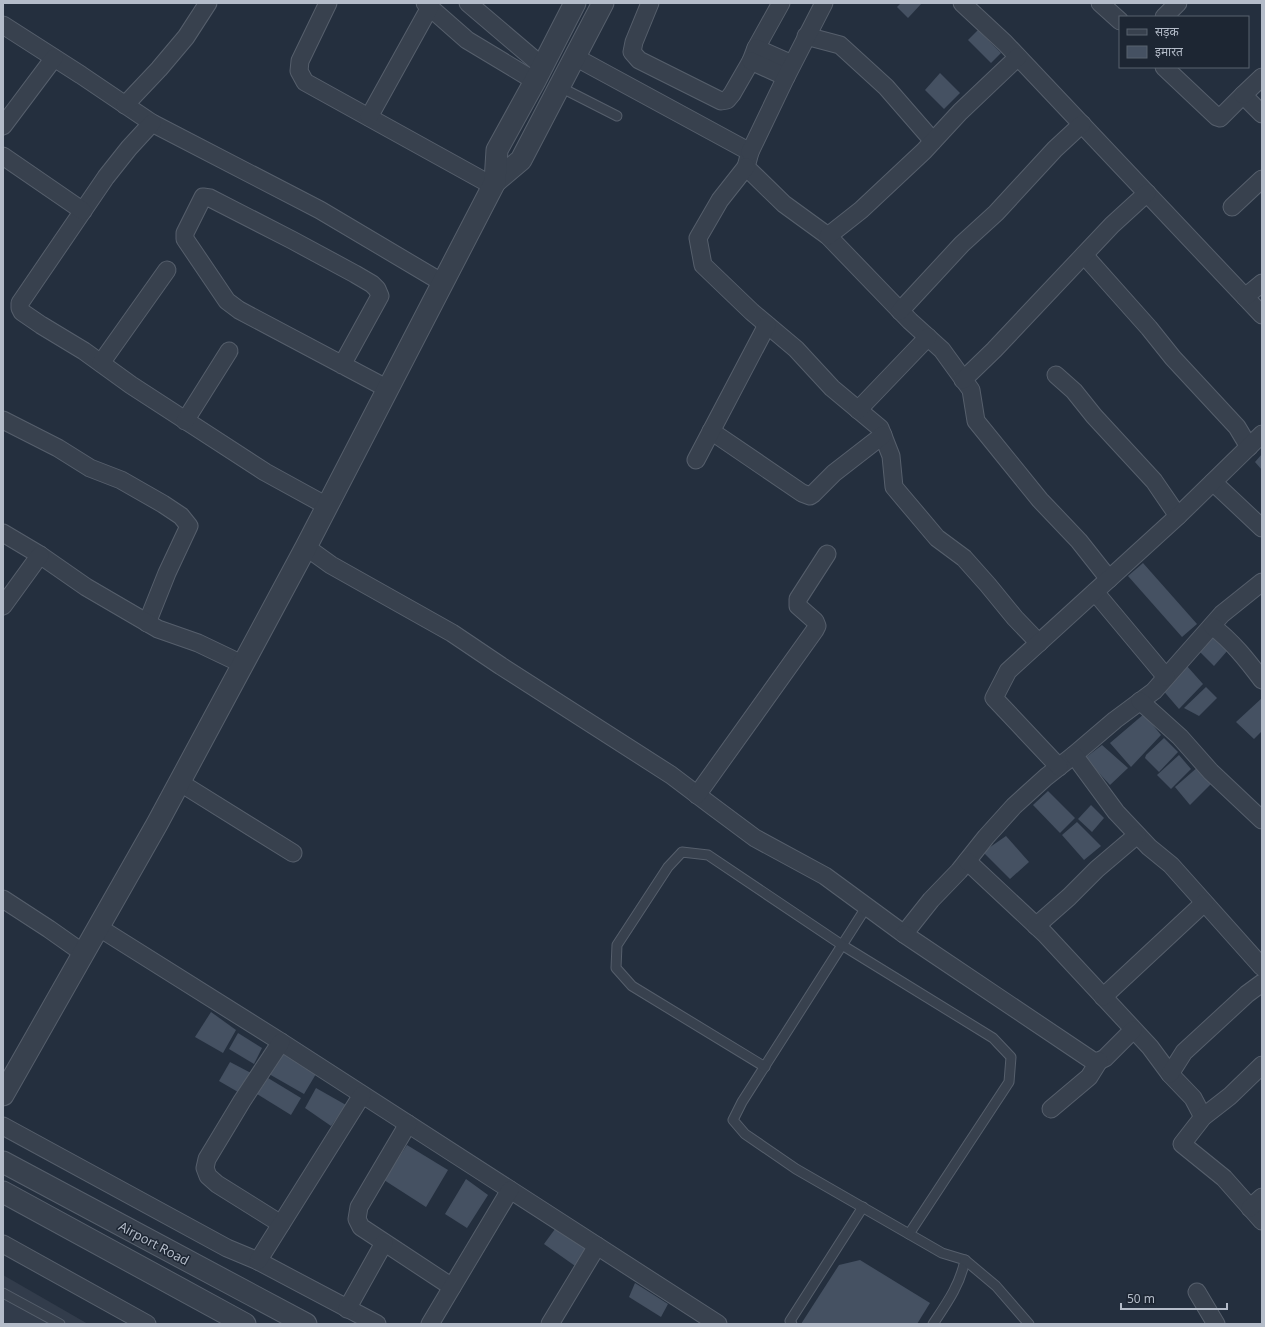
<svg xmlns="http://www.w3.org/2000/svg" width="1265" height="1327" font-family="'Noto Sans','Noto Sans Devanagari',sans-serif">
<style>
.airport{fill:#323c4b}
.building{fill:#455162}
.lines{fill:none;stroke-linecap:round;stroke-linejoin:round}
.service-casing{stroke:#565f6c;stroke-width:11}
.minor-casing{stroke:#565f6c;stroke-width:19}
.tertiary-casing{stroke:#565f6c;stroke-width:23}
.service{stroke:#38414e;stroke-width:9}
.minor{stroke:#38414e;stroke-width:17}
.tertiary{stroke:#38414e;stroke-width:21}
.labels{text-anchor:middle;stroke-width:3;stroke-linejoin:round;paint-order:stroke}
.street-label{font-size:13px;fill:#b4bcc9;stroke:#1d2633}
</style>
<rect width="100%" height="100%" fill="#242f3e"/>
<polygon class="airport" points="3,1275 88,1324 3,1324"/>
<g class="building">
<polygon points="901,3 922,3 908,18 897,7"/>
<polygon points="978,30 1001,53 991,63 968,40"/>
<polygon points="940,73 960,93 944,109 925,90"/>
<polygon points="1262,454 1262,470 1255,462"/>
<polygon points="1143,563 1197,624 1182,637 1128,576"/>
<polygon points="1213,636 1228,650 1214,666 1198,650"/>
<polygon points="1186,665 1203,684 1179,709 1161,688"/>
<polygon points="1206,687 1217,698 1199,716 1184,708"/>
<polygon points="1262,698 1262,731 1254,739 1236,722"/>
<polygon points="1144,714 1161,735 1131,767 1110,743"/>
<polygon points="1164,738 1178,752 1159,772 1145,758 1146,755"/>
<polygon points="1102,745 1128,768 1110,785 1085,758"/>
<polygon points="1179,755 1191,769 1171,789 1157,775"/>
<polygon points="1199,766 1214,781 1190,805 1175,787"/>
<polygon points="1048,791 1075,818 1060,833 1033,805"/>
<polygon points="1091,805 1104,818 1092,832 1078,819"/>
<polygon points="1077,822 1101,846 1084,860 1062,835"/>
<polygon points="1006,836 1029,862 1010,879 983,852"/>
<polygon points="211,1012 236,1030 223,1053 195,1037"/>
<polygon points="238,1033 262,1048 254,1064 229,1049"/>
<polygon points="283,1054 316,1074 304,1094 269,1074"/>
<polygon points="230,1062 251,1073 238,1092 219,1081"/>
<polygon points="268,1078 301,1098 291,1115 257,1094"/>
<polygon points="316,1088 346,1105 331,1126 305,1108"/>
<polygon points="407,1145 448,1170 426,1207 384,1180"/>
<polygon points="466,1179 488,1195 467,1228 445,1214"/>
<polygon points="555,1229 589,1250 578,1268 544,1244"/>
<polygon points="860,1260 930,1303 917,1324 801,1324 839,1265"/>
<polygon points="635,1283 668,1304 661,1317 629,1297"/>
</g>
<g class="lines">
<defs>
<g id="service">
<polyline points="560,87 617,116"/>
<path d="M867 906 742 1102 733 1120 745 1134 796 1169 942 1253 965 1260C960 1285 947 1303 933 1324"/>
<polyline points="765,1067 632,986 616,968 617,945 668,867 682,852 708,855 842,945 993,1038 1011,1057 1009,1082 909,1234"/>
<polyline points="965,1260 996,1286 1029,1324"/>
<polyline points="3,1293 60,1324"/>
<polyline points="792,1324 790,1321 863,1207"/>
</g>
<g id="minor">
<polyline points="328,3 300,61 299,71 305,82 493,186"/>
<polyline points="425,3 467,40 535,81"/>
<polyline points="468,3 542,66"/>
<polyline points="650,3 634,42 632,52 639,60 721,101 727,100 732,94 751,61 756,48 781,3"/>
<polyline points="962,3 1005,43 1262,315"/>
<polyline points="1100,3 1120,21"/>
<polyline points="1164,17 1178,3"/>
<polyline points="3,25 81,75 152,123 320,210 443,283"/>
<polyline points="806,36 840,45 886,87 933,141"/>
<polyline points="756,48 792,64"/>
<polyline points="575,57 750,152 746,167 784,204 828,236 910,321 942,350 971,390 976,421 1040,500 1079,541 1109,579"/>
<polyline points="751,61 786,77"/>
<polyline points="1164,67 1217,117 1220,118 1243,95 1262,114"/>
<polyline points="1243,95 1262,77"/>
<polyline points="125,105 159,69 186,37 208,3"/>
<polyline points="369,117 430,7"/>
<polyline points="152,123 129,148 106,177 20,303 20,308 22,312 41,325 84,351 131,385 265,472 327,506"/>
<polyline points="3,126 54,58"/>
<polyline points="750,152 786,77 824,3"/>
<polyline points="3,156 83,211"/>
<polyline points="746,167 720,200 698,238 703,265 752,312 796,349 832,388 880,428 891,456 894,487 937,538 964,558 988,585 1015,618 1039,643"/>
<polyline points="1232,207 1262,179"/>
<polyline points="828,236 861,210 924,151 960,112 1018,57"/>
<polyline points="1084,255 1149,328 1173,358 1237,427 1249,447"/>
<polyline points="1245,297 1262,283"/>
<polyline points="900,311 962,244 996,213 1055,149 1082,124"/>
<polyline points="101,363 167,270"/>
<polyline points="342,365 380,296 377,289 372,284 355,274 292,240 210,198 203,197 185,233 185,239 227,301 239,310 388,389"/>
<polyline points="1056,375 1074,391 1094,416 1154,481 1178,516"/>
<polyline points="963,380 994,350 1112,225 1147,193"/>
<polyline points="858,410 928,337"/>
<polyline points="3,420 58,448 90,468 121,480 163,504 181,516 189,526 167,573 147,623"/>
<polyline points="185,421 229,351"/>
<polyline points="711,431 802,493 810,496 813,494 834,473 883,435"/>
<polyline points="696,460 767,325"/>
<polyline points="1213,482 1262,528"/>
<polyline points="3,533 40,555 86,587 158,629 198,643 242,664"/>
<polyline points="306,547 331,565 452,633 501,666 671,775 712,806 755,838 825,876 904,934 931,900 959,871 986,837 1014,806 1046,777 1074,755 1115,720 1154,691 1222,614 1262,582"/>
<polyline points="1095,592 1166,677"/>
<polyline points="3,606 40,555"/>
<path d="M1212 626C1232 641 1247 660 1262 680"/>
<polyline points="1140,701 1180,737 1211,772 1262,820"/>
<polyline points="1074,755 1116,812 1149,847 1171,865 1262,967"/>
<polyline points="1059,767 994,698 1008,671 1178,516 1262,434"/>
<polyline points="179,782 293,853"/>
<polyline points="697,795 815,630 817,626 815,621 798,606 798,599 827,554"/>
<polyline points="967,861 1045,934 1150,1047 1170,1074 1193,1098 1203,1117"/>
<polyline points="3,899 49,929 83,953"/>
<polyline points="1036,926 1069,897 1097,869 1137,835"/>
<polyline points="98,927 281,1042 718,1324"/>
<polyline points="904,934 1093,1061 1099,1061 1105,1058 1133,1030"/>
<polyline points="1103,997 1204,903"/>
<polyline points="281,1042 242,1101 207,1159 205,1168 208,1176 217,1184 281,1224"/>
<polyline points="1262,1065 1230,1096 1203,1117 1182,1144 1224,1178 1262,1221"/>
<polyline points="1170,1074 1184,1052 1247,994 1262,983"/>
<polyline points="1051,1109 1089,1077 1099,1061"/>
<polyline points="408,1124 359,1207 357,1219 361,1227 452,1287"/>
<polyline points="3,1126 227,1248 258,1261 377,1324"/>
<polyline points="1250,1208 1262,1197"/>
<polyline points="3,1244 147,1324"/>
<polyline points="258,1261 362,1095"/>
<polyline points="1197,1292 1216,1324"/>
<polyline points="347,1309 384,1243"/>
<polyline points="430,1324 510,1190"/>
<polyline points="550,1324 597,1246"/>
</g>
<g id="tertiary">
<polyline points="495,182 521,160 603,3"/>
<polyline points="3,1095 157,824 306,547 495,182 497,150 535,81 575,3"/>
<polyline points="3,1162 306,1324"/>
<polyline points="3,1192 245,1324"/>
</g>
</defs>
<use href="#service" class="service-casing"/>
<use href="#minor" class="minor-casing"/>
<use href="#tertiary" class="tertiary-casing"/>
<use href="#service" class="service"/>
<use href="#minor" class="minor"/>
<use href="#tertiary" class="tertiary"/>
</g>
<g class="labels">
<g class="street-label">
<text transform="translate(154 1243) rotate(28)" y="5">Airport Road</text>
</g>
</g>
<rect width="1265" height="1327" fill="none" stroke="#b4bcc9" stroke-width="8"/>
<rect x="1119" y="16" width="130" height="52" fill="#1d2633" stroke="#59626f"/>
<rect x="1127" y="29" width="20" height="6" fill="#38414e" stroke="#59626f"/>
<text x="1155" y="36" font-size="12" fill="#b4bcc9">सड़क</text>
<rect x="1127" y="46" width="20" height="12" fill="#455162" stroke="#59626f"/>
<text x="1155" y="56" font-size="12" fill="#b4bcc9">इमारत</text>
<path d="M1121 1303v6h106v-6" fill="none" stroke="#b4bcc9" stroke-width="2"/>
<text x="1127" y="1303" font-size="12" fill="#b4bcc9" stroke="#1d2633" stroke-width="3" paint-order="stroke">50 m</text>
</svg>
